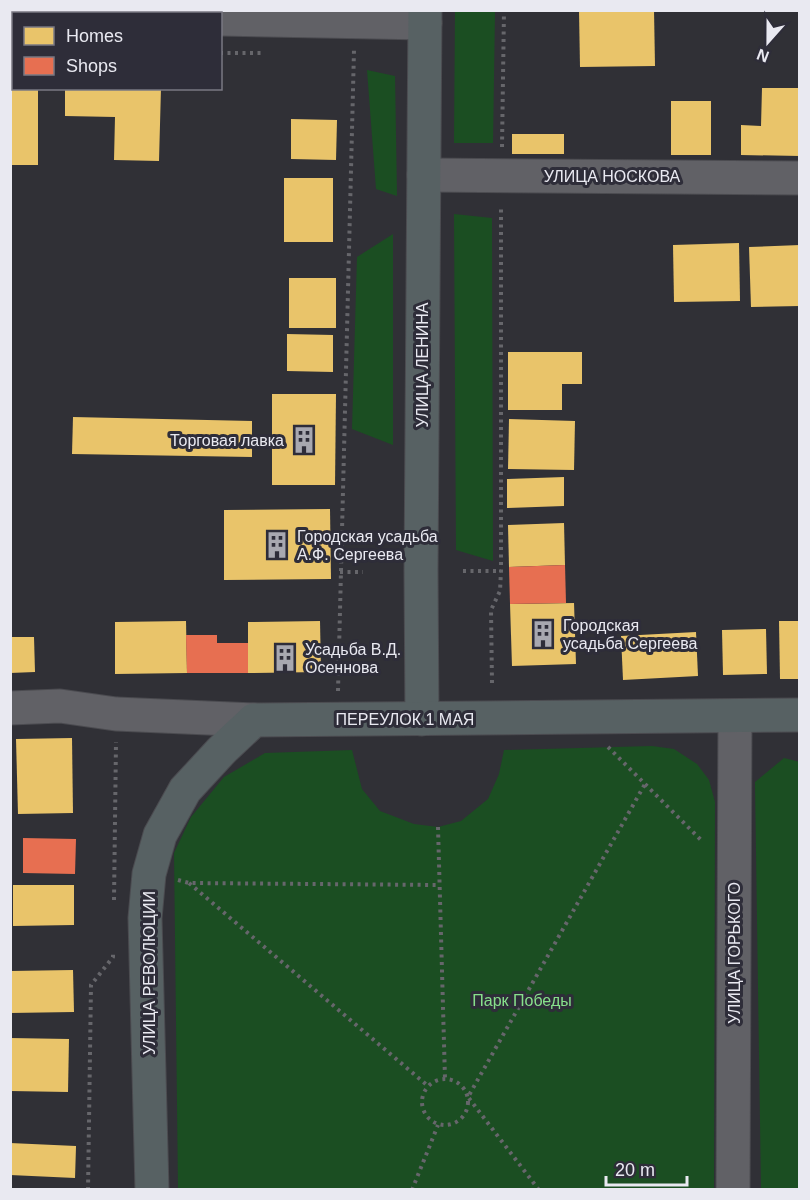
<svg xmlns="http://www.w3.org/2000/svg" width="810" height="1200" font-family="Helvetica,sans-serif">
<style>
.green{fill:#1b4e22}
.homes{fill:#e9c46a}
.shops{fill:#e76f51}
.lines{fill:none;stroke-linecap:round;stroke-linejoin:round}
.minor-casing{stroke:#4b4b50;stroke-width:35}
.major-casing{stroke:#4b4b50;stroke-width:35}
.path{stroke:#66666b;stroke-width:4;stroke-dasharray:3 4.5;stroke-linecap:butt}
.minor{stroke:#616166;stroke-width:33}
.major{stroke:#576163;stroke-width:33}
.labels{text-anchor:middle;stroke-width:6;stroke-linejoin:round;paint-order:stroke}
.street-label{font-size:16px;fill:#e9e9f1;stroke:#2e2d39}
.poi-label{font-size:16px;fill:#e9e9f1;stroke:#2e2d39;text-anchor:start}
.park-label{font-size:16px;fill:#87e08b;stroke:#2e2d39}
</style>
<rect width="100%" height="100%" fill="#303036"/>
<g class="green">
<polygon points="455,11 495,11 493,143 454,143"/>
<polygon points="367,70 395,76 397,196 376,189"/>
<polygon points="454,214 492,218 493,561 456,550"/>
<polygon points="393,234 393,445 352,429 357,257"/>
<polygon points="652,746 674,749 697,764 709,780 715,802 714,1189 178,1189 174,853 191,817 224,777 265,753 352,750 362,789 380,811 414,824 438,827 461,821 488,799 499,774 504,750"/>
<polygon points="784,758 800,762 799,1189 761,1189 755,782"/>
</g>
<g class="homes">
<polygon points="579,10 654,10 655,66 580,67"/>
<polygon points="65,88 161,88 159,161 114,160 115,117 65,116"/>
<polygon points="762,88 800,88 800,156 741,155 741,125 761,126"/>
<rect x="10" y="89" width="28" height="76"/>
<rect x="671" y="101" width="40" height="54"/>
<polygon points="291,119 337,120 336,160 291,159"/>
<rect x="512" y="134" width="52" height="20"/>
<rect x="284" y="178" width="49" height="64"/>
<polygon points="739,243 740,301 674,302 673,245"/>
<polygon points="800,245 800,306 751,307 749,247"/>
<rect x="289" y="278" width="47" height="50"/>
<polygon points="287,334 333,335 333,372 287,371"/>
<polygon points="508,352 582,352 582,384 562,384 562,410 508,410"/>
<polygon points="272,394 336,394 335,485 272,485"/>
<polygon points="73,417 252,421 252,457 72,454"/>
<polygon points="509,419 575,421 574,470 508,469"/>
<polygon points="564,477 564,506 507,508 507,479"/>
<polygon points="330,509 331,579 224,580 224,510"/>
<polygon points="564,523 565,565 509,567 508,525"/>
<polygon points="574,603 576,664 512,666 510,604"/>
<polygon points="186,621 187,673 115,674 115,622"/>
<polygon points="320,621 321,672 248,673 248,622"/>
<polygon points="779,621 800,621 800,679 780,679"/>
<polygon points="766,629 767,674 723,675 722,630"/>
<polygon points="696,632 698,676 623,680 621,636"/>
<polygon points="10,637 34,637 35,672 10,673"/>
<polygon points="72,738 73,813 18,814 16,739"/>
<polygon points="13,885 74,885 74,925 13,926"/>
<polygon points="73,970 74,1012 10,1013 10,971"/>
<polygon points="10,1038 69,1039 68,1092 10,1091"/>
<polygon points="10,1143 76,1146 75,1178 10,1175"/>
</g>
<g class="shops">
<polygon points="565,565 566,603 510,604 509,567"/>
<polygon points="186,635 217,635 217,643 248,643 248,673 187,673"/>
<polygon points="23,838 76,839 75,874 23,873"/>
</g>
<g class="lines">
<defs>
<g id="minor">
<polyline points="197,10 198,14"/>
<polyline points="10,16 14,16"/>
<polyline points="220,19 425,23"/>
<polyline points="424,175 800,178"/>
<polyline points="10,708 60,706 116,714 254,720"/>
<polyline points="733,1190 735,716"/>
</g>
<g id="major">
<polyline points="422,719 421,571 425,10"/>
<polyline points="152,1190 145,918 149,874 160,835 185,790 222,750 254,720 800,715"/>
</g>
</defs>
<use href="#minor" class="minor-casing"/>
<use href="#major" class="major-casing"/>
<g class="path">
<polyline points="220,53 262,53"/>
<polyline points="502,147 504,10"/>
<polyline points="463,571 501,571"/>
<polyline points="340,572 363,572"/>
<polyline points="492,683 491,610 500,591 501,571 501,206"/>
<polyline points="338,691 354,50"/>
<polyline points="608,747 703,842"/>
<polyline points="438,827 445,1079"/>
<polyline points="178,880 189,883 440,885"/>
<polyline points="189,883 428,1086"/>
<polyline points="114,900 116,742"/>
<circle cx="445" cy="1102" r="23"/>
<polyline points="88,1190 91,985 113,957 113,952"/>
<polyline points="412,1190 438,1125"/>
<polyline points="539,1190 468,1097 645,784"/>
</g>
<use href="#minor" class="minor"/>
<use href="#major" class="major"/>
</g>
<defs>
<symbol id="building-bare" viewBox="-9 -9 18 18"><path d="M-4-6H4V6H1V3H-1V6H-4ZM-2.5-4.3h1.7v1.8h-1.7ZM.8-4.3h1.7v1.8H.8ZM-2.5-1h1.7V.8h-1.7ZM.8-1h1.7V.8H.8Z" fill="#a8a8b0" stroke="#2e2d39" stroke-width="2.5" paint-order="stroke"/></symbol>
</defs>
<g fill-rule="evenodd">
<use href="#building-bare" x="285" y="421" width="38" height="38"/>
<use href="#building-bare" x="258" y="526" width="38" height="38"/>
<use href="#building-bare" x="524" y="615" width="38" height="38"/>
<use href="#building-bare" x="266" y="639" width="38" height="38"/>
</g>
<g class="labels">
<g class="street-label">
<text x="612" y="182">УЛИЦА НОСКОВА</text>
<text transform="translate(422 365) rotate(-90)" y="6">УЛИЦА ЛЕНИНА</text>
<text x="405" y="725">ПЕРЕУЛОК 1 МАЯ</text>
<text transform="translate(734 953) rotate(-90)" y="6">УЛИЦА ГОРЬКОГО</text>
<text transform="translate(149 973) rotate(-90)" y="6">УЛИЦА РЕВОЛЮЦИИ</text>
</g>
<g class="poi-label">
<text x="284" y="446" text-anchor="end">Торговая лавка</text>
<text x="297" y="542">Городская усадьба<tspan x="297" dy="18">А.Ф. Сергеева</tspan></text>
<text x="563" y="631">Городская<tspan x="563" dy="18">усадьба Сергеева</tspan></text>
<text x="305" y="655">Усадьба В.Д.<tspan x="305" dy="18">Осеннова</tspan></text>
</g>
<g class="park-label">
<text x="522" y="1006">Парк Победы</text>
</g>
</g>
<rect width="810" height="1200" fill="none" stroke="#e9e9f1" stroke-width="24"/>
<rect x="12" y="12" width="210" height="78" fill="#2e2d39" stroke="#797883" stroke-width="1.5"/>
<rect x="24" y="27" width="30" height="18" fill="#e9c46a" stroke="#797883" stroke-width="1.5"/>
<text x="66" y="42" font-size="18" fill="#e9e9f1">Homes</text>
<rect x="24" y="57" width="30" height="18" fill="#e76f51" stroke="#797883" stroke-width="1.5"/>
<text x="66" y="72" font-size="18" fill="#e9e9f1">Shops</text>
<g transform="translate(768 42) rotate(201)" stroke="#2e2d39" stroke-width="4.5" paint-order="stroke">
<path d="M0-4.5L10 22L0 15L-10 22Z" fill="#e9e9f1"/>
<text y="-9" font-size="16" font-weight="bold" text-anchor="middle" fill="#e9e9f1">N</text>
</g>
<path d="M606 1176v9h81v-9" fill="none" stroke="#e9e9f1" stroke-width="3"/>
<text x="615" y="1176" font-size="18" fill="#e9e9f1" stroke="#2e2d39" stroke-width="4.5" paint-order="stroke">20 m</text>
</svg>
